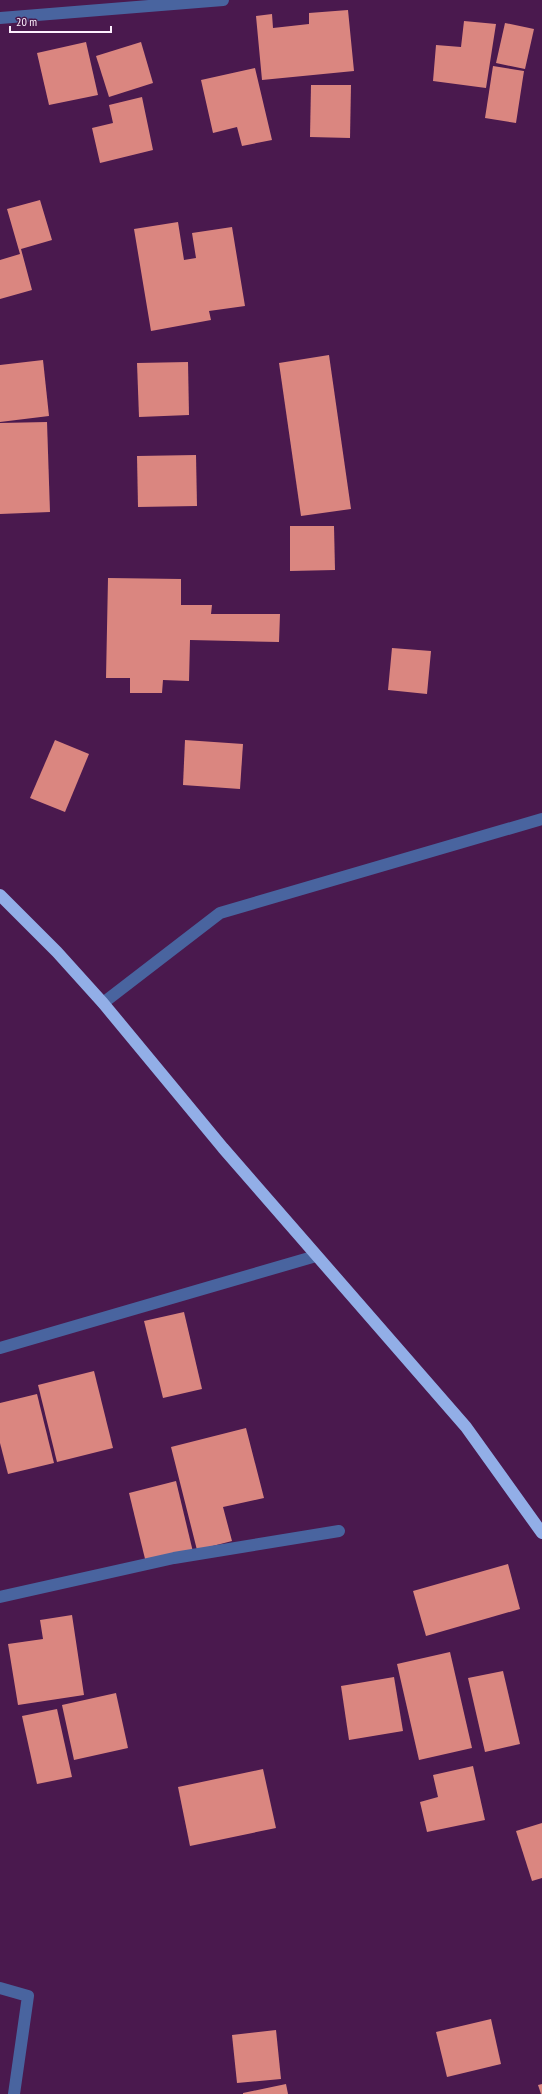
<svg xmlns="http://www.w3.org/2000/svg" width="542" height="2094" font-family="'PT Sans Narrow',sans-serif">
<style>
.building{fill:#da8680}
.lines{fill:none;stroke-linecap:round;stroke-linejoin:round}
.street{stroke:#49649f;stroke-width:12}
.highway{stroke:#92aee7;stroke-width:12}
</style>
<rect width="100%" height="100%" fill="#4a194e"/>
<g class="building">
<polygon points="348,10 354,71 262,80 256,16 272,14 273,28 309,24 309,13"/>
<polygon points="464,21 496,24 486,88 433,81 436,45 461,47"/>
<polygon points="505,23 534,29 525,69 496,63"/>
<polygon points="86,42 98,95 49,105 37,53"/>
<polygon points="141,42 153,83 109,97 96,56"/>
<polygon points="493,66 524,71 516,123 485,118"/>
<polygon points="255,68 272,140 242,146 237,127 213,133 201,80"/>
<polygon points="311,85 351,85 350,138 310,137"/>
<polygon points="142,97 153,150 100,163 92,128 113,123 109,105"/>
<polygon points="40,200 52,240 21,249 32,290 0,299 0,260 20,254 7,209"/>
<polygon points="178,222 184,260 196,258 192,233 232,227 245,306 209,311 211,320 151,331 134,229"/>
<polygon points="329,355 351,509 301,516 279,363"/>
<polygon points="43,360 49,416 0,422 0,365"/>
<polygon points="188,362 189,415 139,417 137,363"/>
<polygon points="47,422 50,512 0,514 0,423"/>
<polygon points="196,455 197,506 138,507 137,456"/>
<polygon points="290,526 334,526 335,570 290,571"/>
<polygon points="108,578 181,579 181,605 212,605 211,614 280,614 279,642 190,640 189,681 163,680 162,693 130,693 130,678 106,678"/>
<polygon points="392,648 431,651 427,694 388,690"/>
<polygon points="55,740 89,754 65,812 30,798"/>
<polygon points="185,740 243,744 240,789 183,785"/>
<polygon points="184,1312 202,1389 163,1398 144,1321"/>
<polygon points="94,1371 113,1448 57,1462 38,1385"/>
<polygon points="37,1394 54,1463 8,1474 0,1443 0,1403"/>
<polygon points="246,1428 264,1498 223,1507 232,1541 197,1550 171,1447"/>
<polygon points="176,1481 193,1552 146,1563 129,1493"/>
<polygon points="508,1564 520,1609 426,1636 413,1591"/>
<polygon points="72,1615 84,1695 18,1705 8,1644 43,1639 40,1620"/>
<polygon points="450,1652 472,1748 419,1760 397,1664"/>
<polygon points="503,1671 520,1744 485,1752 468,1678"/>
<polygon points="394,1677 403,1731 349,1740 341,1686"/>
<polygon points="116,1693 128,1748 74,1760 62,1705"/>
<polygon points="57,1709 72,1777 37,1784 22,1716"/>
<polygon points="473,1766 485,1820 427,1832 420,1802 438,1797 433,1775"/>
<polygon points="263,1769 276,1828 190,1846 178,1787"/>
<polygon points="542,1823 542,1878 532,1881 516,1831"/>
<polygon points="491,2019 501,2064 447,2077 436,2032"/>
<polygon points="276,2030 281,2079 237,2083 232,2035"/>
<polygon points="286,2084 288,2094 243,2094 243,2093"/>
<polygon points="542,2084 542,2094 541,2094 538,2085"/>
</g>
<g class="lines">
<g class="street">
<polyline points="0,18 223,0"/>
<polyline points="103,1003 220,913 542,819"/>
<polyline points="0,1348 316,1256"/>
<polyline points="0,1597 174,1558 339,1531"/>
<polyline points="0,1988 28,1996 14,2094"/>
</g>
<polyline class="highway" points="0,895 57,952 103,1003 223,1148 466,1427 542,1533"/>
</g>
<path d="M10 26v6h101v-6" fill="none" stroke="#fcf0fd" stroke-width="2"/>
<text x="16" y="26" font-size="12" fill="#fcf0fd" stroke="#4a194e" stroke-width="3" paint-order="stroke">20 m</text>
</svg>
